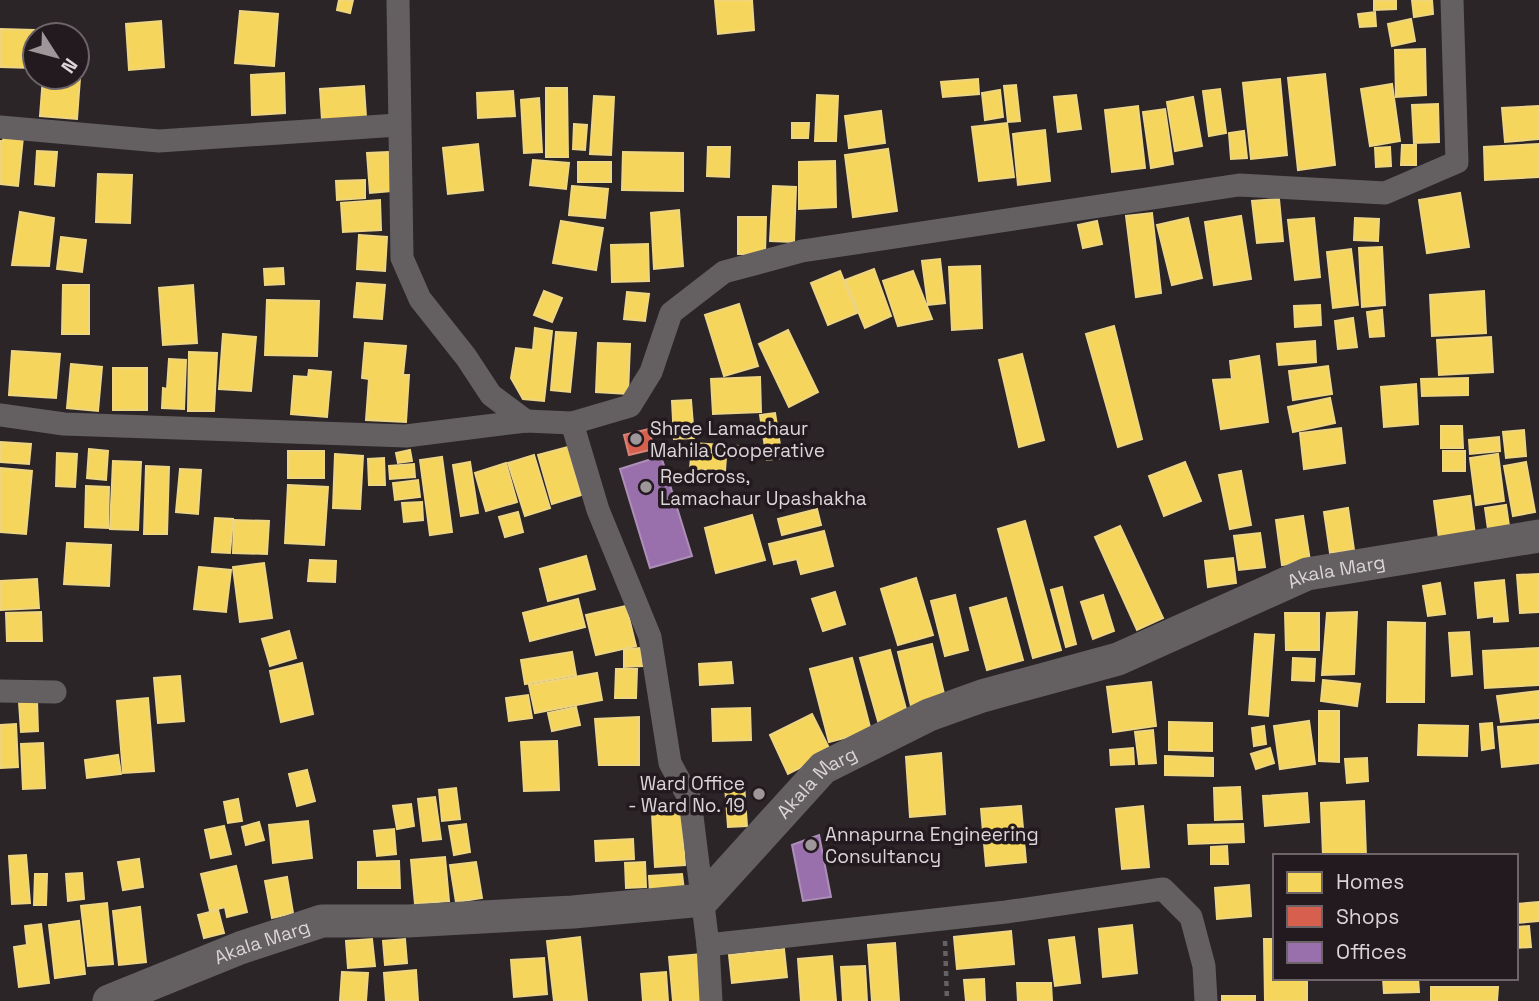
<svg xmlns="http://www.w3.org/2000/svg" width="1539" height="1001" font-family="'Space Grotesk',sans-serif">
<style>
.homes{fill:#f6d55c;stroke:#eed581;stroke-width:2}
.shops{fill:#d6604d;stroke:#d88377;stroke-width:2}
.offices{fill:#9970ab;stroke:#ad8eb8;stroke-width:2}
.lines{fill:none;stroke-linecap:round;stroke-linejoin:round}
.path{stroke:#666264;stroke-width:4.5;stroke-dasharray:5 5;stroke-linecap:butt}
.minor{stroke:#646062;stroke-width:23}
.secondary{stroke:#646062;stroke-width:33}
.poi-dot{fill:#9d979a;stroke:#231a1f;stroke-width:2.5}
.labels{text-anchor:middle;stroke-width:7;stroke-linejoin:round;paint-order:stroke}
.poi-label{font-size:19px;fill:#dbd4d8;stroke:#231a1f;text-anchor:start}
.street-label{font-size:19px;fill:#dbd4d8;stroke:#231a1f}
</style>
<rect width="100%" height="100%" fill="#2b2528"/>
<g class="homes">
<polygon points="339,0 353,0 350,13 337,10"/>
<polygon points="715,0 752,0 754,30 718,34"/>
<polygon points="1374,0 1396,0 1396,9 1374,10"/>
<polygon points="1412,0 1432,0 1433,14 1414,17"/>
<polygon points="240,11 278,14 274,66 235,63"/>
<polygon points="1375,12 1376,26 1360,27 1358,14"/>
<polygon points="1411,19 1415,41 1392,46 1388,24"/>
<polygon points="161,21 164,67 129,70 126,24"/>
<polygon points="0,29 34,30 33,68 0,67"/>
<polygon points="1425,49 1426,95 1396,97 1395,50"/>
<polygon points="284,73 285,113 252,115 251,75"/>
<polygon points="1325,74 1335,165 1298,170 1288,78"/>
<polygon points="43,77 80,78 77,119 40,116"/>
<polygon points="978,79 979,94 943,97 941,82"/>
<polygon points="1280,79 1287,155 1251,159 1243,83"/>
<polygon points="1392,84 1400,141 1370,146 1361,89"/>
<polygon points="1016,85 1020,121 1008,122 1004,86"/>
<polygon points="364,86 366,117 322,120 320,89"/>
<polygon points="546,88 567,88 568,157 546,157"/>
<polygon points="1220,89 1226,133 1209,136 1203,91"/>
<polygon points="1000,90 1003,117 985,120 982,93"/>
<polygon points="513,91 515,116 478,118 477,93"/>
<polygon points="817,95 838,96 836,141 815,141"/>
<polygon points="1076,95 1081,129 1058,132 1054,97"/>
<polygon points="594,96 614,97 611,155 590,154"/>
<polygon points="1193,97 1202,146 1175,151 1167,102"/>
<polygon points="539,98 542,152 524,153 521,100"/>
<polygon points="1438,104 1439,142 1414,143 1412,105"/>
<polygon points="1138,106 1145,168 1112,172 1105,110"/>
<polygon points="1539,106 1539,139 1505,142 1502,108"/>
<polygon points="1165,109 1173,164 1151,168 1143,112"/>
<polygon points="881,111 885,143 849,148 845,116"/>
<polygon points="792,123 809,123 808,138 792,138"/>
<polygon points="1007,123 1014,177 979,181 972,127"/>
<polygon points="574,124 587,125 585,150 573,149"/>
<polygon points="1045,130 1050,181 1018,185 1013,134"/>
<polygon points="1244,131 1247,158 1231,159 1229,133"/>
<polygon points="4,135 23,137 18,186 0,184 0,141 3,141"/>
<polygon points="478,144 483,190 448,194 443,148"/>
<polygon points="1539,144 1539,177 1485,180 1484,147"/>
<polygon points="1402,145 1416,145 1416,165 1401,165"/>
<polygon points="708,147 730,147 729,177 707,176"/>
<polygon points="1390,147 1391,166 1376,167 1375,148"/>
<polygon points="888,149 897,211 853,217 845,155"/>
<polygon points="37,151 57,152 54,186 35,184"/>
<polygon points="388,152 391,191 370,193 367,153"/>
<polygon points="623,152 683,153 683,191 622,190"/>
<polygon points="533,160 569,163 566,189 530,185"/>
<polygon points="835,161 836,207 799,209 799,162"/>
<rect x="578" y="162" width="33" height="20"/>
<polygon points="98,174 132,175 130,223 96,222"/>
<polygon points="365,180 365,198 337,200 336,181"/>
<polygon points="572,186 608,189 605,218 569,215"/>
<polygon points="773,186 796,187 794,242 770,241"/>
<polygon points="1460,193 1469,247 1427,253 1419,200"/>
<polygon points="1279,199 1283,241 1257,243 1252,201"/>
<polygon points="380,200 381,230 343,232 341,203"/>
<polygon points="679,210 683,266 654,269 651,213"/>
<polygon points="20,212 54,218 49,266 12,265"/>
<polygon points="1152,213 1161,293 1136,297 1126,216"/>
<polygon points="1241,216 1251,279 1214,285 1205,222"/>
<polygon points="738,217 766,217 765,254 738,254"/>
<polygon points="1188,218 1202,278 1172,285 1157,225"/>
<polygon points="1314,218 1320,277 1295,280 1288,220"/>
<polygon points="1355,218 1379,219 1378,241 1354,240"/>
<polygon points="561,221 603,228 596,270 553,263"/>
<polygon points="1097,221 1102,244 1083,248 1078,225"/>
<polygon points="359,235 387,237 385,271 357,269"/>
<polygon points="61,237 86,240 82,272 57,269"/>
<polygon points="648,244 649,281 612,282 611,245"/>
<polygon points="1382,247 1385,305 1362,307 1359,248"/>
<polygon points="1351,249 1358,305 1333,308 1327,252"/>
<polygon points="940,259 945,303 928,305 922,261"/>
<polygon points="980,266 982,328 952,330 949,267"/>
<polygon points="283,268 284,284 265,285 264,269"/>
<polygon points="874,269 891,316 865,328 845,280"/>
<polygon points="840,271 857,313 828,325 811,283"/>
<polygon points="913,271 932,319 898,326 883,281"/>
<polygon points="357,283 385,285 382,319 354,317"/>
<polygon points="63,285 89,285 89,334 62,334"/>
<polygon points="193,285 197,343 163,345 159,288"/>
<polygon points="544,291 562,298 552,322 534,315"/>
<polygon points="1484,291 1486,333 1432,336 1430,295"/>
<polygon points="627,292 649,294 645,321 624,319"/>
<polygon points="267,300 319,301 317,356 265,355"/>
<polygon points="739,304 758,366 724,376 705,315"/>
<polygon points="1320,305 1321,325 1295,327 1294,306"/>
<polygon points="1382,310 1384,336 1370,337 1367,312"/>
<polygon points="1353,318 1357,347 1338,349 1335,321"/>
<polygon points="1114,326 1142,439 1118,447 1086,334"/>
<polygon points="535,328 552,331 544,401 523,399 511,378 516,348 533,350"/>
<polygon points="788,330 818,392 789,407 759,344"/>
<polygon points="556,332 576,333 570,392 551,390"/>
<polygon points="223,334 256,337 251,391 219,389"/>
<polygon points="1491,337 1493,372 1439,375 1437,340"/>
<polygon points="1315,341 1316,362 1279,365 1277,344"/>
<polygon points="365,343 406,346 403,375 409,375 406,422 366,420 369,379 362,378"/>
<polygon points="598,343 630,344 628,394 596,392"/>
<polygon points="12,351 60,354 56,398 9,395"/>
<polygon points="189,352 217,353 214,411 188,411"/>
<polygon points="1022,354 1044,440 1019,447 999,360"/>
<polygon points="1259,356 1268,422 1221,429 1213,380 1232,379 1230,361"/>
<polygon points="169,359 186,360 184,409 162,408 163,388 167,389"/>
<polygon points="71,364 102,367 98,411 67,408"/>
<polygon points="1328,366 1332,394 1293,400 1289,371"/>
<rect x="113" y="368" width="34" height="42"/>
<polygon points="309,370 331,372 327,417 291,414 294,376 308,377"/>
<polygon points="760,377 761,412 713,414 711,379"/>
<polygon points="1468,378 1468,395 1422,396 1421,379"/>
<polygon points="1416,384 1418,424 1384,427 1381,387"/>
<polygon points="1330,398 1335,423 1293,432 1288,407"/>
<polygon points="691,400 694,438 674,439 672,401"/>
<polygon points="775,413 782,458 767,460 760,415"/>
<polygon points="1441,426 1462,426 1463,448 1441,448"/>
<polygon points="1341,428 1345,463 1304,469 1300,433"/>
<polygon points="1524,430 1526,456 1506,458 1503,432"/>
<polygon points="1499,437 1500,451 1470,454 1469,440"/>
<polygon points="0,442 31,444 29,464 0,462"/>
<polygon points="692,443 738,446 737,458 726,457 725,471 690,469"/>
<polygon points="568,447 581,495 552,504 538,455"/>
<polygon points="89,449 108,451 106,480 87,478"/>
<polygon points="410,450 412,461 398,463 396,453"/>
<rect x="288" y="451" width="36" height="27"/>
<rect x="1443" y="451" width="22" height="20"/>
<polygon points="57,453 77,454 75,487 56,486"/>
<polygon points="335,454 363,456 360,509 333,508"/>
<polygon points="1498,454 1504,501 1476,505 1470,458"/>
<polygon points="534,455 550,508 525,516 508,463"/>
<polygon points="442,457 452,532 430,535 420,460"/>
<polygon points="384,458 385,485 369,485 368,459"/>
<polygon points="113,461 141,462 138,530 110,529"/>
<polygon points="470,462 478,513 461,516 453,465"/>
<polygon points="1185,462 1201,501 1164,516 1149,476"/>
<polygon points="1526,462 1535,512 1513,516 1504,466"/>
<polygon points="506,463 517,502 486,511 475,473"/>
<polygon points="414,464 415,477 390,479 389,466"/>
<polygon points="146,466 169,467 167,534 144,534"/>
<polygon points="0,468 32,471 26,534 0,532"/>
<polygon points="180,469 201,470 198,514 176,512"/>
<polygon points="1241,471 1251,525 1230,529 1219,475"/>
<polygon points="418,480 420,497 395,500 393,483"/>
<polygon points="288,485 328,487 324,545 285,543"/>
<polygon points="86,486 109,487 108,528 85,527"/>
<polygon points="1470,496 1475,535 1439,539 1434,501"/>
<polygon points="422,502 423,520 404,522 402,503"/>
<polygon points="1506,505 1509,526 1488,529 1485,508"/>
<polygon points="1348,508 1354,550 1330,553 1324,512"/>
<polygon points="817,509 821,525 782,535 778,519"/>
<polygon points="518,512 523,532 505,537 499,517"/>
<polygon points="752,515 765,560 716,573 705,528"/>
<polygon points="1303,516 1310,561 1282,565 1276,520"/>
<polygon points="215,518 233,519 230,553 212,552"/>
<polygon points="234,520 269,521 267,554 233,553"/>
<polygon points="1025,521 1061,650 1033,658 998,529"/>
<polygon points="1120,526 1163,618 1137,630 1095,537"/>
<polygon points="824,531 833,566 801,574 797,559 774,564 769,544"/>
<polygon points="1260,533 1265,567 1239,570 1234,536"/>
<polygon points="67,543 111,545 109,586 64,584"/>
<polygon points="586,556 595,589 548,601 540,569"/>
<polygon points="1233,558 1236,583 1208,587 1205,561"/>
<polygon points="310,560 336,561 335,582 308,581"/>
<polygon points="264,563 272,618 240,622 233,567"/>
<polygon points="199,567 231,570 226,612 194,609"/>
<polygon points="1539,574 1539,612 1520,613 1517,575"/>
<polygon points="916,578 933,635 898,645 881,589"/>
<polygon points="37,579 39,608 0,610 0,581"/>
<polygon points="1504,580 1508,621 1494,622 1494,616 1478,618 1475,583"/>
<polygon points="1440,583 1445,614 1428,616 1423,586"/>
<polygon points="1062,587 1076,644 1066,647 1051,590"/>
<polygon points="835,592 845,624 823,631 812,599"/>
<polygon points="955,595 968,650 945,656 931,601"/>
<polygon points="1103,595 1114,631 1093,639 1081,602"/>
<polygon points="1006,598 1023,660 987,670 970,608"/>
<polygon points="578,599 585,627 530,641 523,613"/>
<polygon points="626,606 636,646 596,655 586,615"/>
<polygon points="41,612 42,641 7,641 6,613"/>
<polygon points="1357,612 1354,674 1322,675 1327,613"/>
<polygon points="1285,613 1319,613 1319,650 1286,650"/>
<polygon points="1388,622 1425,623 1424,702 1387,702"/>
<polygon points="289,631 296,658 270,666 262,639"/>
<polygon points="1469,632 1472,674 1452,676 1449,633"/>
<polygon points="1255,634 1274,635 1268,716 1249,714"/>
<polygon points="932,644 946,702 912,710 898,652"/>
<polygon points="641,648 642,666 624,667 624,649"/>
<polygon points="1539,648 1539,685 1485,688 1483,651"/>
<polygon points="890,650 909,720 880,728 860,658"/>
<polygon points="572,652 576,675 525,684 521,660"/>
<polygon points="852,658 871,731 829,742 810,669"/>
<polygon points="1293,658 1315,659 1314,681 1292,680"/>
<polygon points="731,662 733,683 700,685 699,664"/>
<polygon points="302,663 313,714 281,722 270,671"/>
<polygon points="616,669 637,669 636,698 615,698"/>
<polygon points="597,673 602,700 535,713 529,685"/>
<polygon points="180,676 184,721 158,723 154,678"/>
<polygon points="1323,680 1360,684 1357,706 1321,701"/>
<polygon points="1151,682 1156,726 1113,732 1107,687"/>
<polygon points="1539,691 1539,718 1501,722 1497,696"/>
<polygon points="528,695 532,718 509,721 506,698"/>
<polygon points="148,698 154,771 123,773 117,701"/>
<polygon points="37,700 38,731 21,732 19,702"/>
<polygon points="576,707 580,725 552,731 548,713"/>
<polygon points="750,708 751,740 713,741 712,709"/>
<polygon points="1319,711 1339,711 1339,762 1319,761"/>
<polygon points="812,714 831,752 788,774 770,735"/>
<polygon points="639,717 639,765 599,765 595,719"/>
<polygon points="1309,721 1315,764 1280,769 1274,726"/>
<polygon points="1169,722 1212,723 1212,751 1169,750"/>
<polygon points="1492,723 1494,748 1482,750 1480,724"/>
<polygon points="16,724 18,767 0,768 0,725"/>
<polygon points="1539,724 1539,763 1502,767 1498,727"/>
<polygon points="1419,725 1468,726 1467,756 1418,755"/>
<polygon points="1264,726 1266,744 1254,746 1252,728"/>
<polygon points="1153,730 1156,763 1139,764 1135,732"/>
<polygon points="557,741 559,790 524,791 521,742"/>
<polygon points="43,743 45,788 23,789 21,744"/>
<polygon points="1133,748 1134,764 1111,765 1110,750"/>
<polygon points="1270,748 1274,763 1256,769 1251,754"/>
<polygon points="941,753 945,814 910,817 906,757"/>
<polygon points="118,755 121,774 87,778 85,760"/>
<polygon points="1165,756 1213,758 1213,776 1165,775"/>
<polygon points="1367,758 1368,781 1347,783 1345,759"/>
<polygon points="307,770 315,801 297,806 289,774"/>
<polygon points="744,784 747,826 728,827 725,785"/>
<polygon points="1240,787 1242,819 1215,820 1214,788"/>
<polygon points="456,788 460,819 442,821 439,790"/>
<polygon points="1307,793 1309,822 1265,826 1263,796"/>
<polygon points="435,797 441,839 423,841 418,799"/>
<polygon points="238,799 242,821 228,823 224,802"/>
<polygon points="1364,801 1366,856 1323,856 1321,803"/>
<polygon points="411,804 414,826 397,829 393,806"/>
<polygon points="1021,806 1026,862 986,866 981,809"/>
<polygon points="1143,806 1149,867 1122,869 1116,809"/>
<polygon points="681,812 685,865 655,867 652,814"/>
<polygon points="308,821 312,858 273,863 269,825"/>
<polygon points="259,822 264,840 246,845 242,827"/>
<polygon points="466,824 470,852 454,855 449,826"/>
<polygon points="1243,824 1244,842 1189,844 1188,825"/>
<polygon points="224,826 231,854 211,858 205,830"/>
<polygon points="394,829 396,854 377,856 374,831"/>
<polygon points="633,839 634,859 596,861 595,841"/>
<polygon points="1227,846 1228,864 1211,864 1211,847"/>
<polygon points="26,855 30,903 12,904 9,856"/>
<polygon points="445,857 449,901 415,904 411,860"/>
<polygon points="139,859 143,887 123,890 118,862"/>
<polygon points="399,861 400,888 358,888 358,862"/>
<polygon points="476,862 482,898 456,902 450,865"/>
<polygon points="645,862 646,887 626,888 625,863"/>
<polygon points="236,866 247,912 227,917 225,907 210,911 201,874"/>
<polygon points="82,873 84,899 68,901 66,874"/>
<polygon points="35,874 47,874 46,905 34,905"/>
<polygon points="682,874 684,890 650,893 649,876"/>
<polygon points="287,877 293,913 272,918 265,881"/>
<polygon points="1249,885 1251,916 1217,919 1215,888"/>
<polygon points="1539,902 1539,921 1516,923 1516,904"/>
<polygon points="107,903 113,964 88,966 81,906"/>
<polygon points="140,907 146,962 119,965 113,911"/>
<polygon points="218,910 224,933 204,938 198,915"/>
<polygon points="79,921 85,974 55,978 49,925"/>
<polygon points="41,924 49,983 19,987 14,947 27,945 25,926"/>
<polygon points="1132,925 1137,973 1103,977 1099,929"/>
<polygon points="1529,926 1531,947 1516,948 1516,927"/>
<polygon points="1011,931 1014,964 957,969 954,937"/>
<polygon points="580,937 587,1001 554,1001 547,941"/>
<polygon points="1074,937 1080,983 1055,986 1049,940"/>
<polygon points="372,939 375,966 348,968 346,941"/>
<polygon points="405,939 407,963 385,965 383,941"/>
<polygon points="1264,939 1275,939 1275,978 1307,978 1307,1001 1265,1001"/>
<polygon points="895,943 899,1001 872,1001 868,945"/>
<polygon points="784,949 787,977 732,983 729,955"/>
<polygon points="702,954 707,1001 673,1001 669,957"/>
<polygon points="832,956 836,1001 801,1001 798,959"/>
<polygon points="544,958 547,994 514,997 511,960"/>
<polygon points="865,966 867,1001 843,1001 841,967"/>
<polygon points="416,970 418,1001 386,1001 384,973"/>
<polygon points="342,972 368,973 366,1001 340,1001"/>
<polygon points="666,972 668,1001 643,1001 641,974"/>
<polygon points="1383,978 1418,978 1419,992 1384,993"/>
<polygon points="984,979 985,1001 966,1001 964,980"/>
<polygon points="1017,983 1051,983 1052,1001 1018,1001"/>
<polygon points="1431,987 1498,987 1497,1001 1431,1001"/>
<rect x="1222" y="996" width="33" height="5"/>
</g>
<polygon class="shops" points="649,429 654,449 629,455 624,435"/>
<g class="offices">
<polygon points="661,456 692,556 650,568 620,469"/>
<polygon points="819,835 831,897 803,901 792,845"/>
</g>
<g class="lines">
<polyline class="path" points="945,941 947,1001"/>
<g class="minor">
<polyline points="398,0 402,258 420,299 466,357 491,395 526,421"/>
<polyline points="0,127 159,141 398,125"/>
<polyline points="0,415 64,424 406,436 526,421 572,423 630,406 651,372 671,313 724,272 802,251 1239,185 1385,193 1457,162 1452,0"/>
<polyline points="572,423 598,510 650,637 670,763 690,800 708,945 711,1001"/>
<polyline points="0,691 55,692"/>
<polyline points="708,945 1006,912 1163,889 1191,917 1204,966 1206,1001"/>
</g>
<path class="secondary" id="s1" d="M109 1001 240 948 322 921H408L573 912 703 900 823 768 929 715 982 696 1118 659 1307 574 1539 536"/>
</g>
<g class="poi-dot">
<circle cx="636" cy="439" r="7"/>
<circle cx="646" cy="487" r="7"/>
<circle cx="759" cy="794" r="7"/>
<circle cx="811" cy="845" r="7"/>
</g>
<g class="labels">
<g class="poi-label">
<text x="650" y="435">Shree Lamachaur<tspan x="650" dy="22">Mahila Cooperative</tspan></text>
<text x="660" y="483">Redcross,<tspan x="660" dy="22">Lamachaur Upashakha</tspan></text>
<text x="745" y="790" text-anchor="end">Ward Office<tspan x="745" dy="22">- Ward No. 19</tspan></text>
<text x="825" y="841">Annapurna Engineering<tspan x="825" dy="22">Consultancy</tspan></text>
</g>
<g class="street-label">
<text dy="7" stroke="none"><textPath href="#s1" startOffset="1340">Akala Marg</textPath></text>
<text dy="7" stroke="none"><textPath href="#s1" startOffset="774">Akala Marg</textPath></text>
<text dy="7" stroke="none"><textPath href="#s1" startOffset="164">Akala Marg</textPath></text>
</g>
</g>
<rect x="1273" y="854" width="245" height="126" fill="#231a1f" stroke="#6d6469" stroke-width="2"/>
<rect x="1287" y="872" width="35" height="21" fill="#f6d55c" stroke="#6d6469" stroke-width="2"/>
<text x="1336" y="889" font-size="21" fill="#dbd4d8">Homes</text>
<rect x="1287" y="906" width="35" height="21" fill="#d6604d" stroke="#6d6469" stroke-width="2"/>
<text x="1336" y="924" font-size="21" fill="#dbd4d8">Shops</text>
<rect x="1287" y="942" width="35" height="21" fill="#9970ab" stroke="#6d6469" stroke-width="2"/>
<text x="1336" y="959" font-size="21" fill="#dbd4d8">Offices</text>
<g transform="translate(56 56) rotate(126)"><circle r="33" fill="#231a1f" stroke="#6d6469" stroke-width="2"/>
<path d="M0-5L12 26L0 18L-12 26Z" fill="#9d979a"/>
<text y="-10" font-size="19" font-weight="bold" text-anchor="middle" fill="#dbd4d8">N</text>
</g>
</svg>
